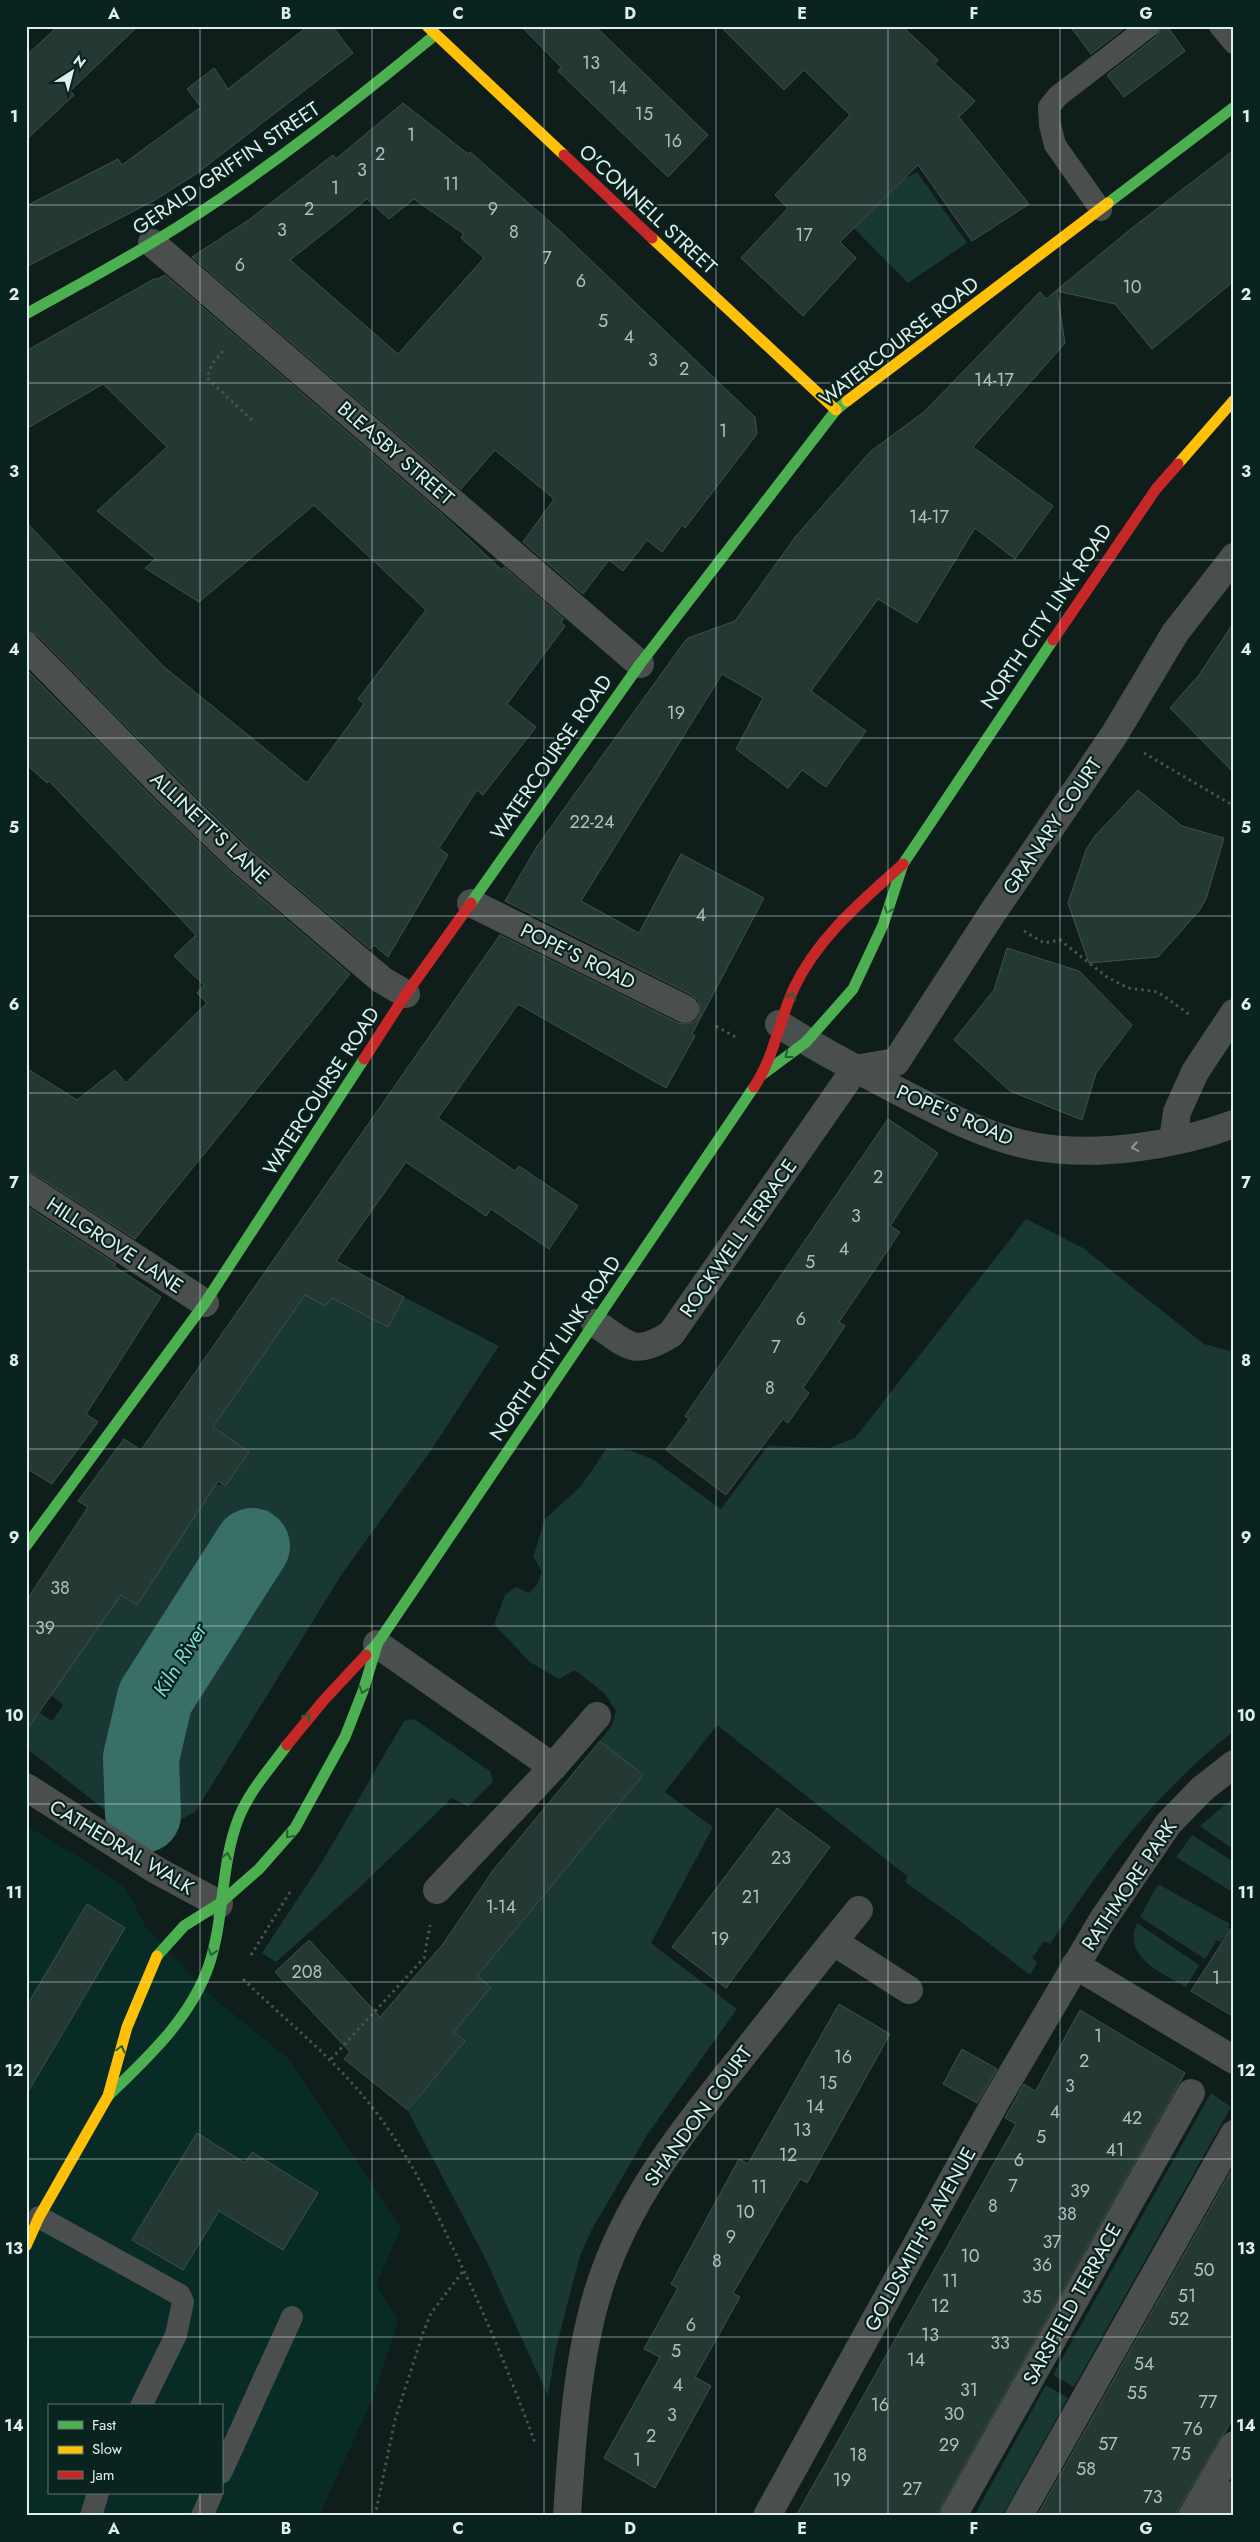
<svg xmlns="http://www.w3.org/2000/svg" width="1260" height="2542" font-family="Jost,sans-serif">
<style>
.built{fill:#082b26;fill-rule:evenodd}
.green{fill:#193833}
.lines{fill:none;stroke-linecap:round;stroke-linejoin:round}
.river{stroke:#396f67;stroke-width:76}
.building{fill:#243834;stroke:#434f4d;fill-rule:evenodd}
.path{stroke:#4b5351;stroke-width:3;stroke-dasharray:2.5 4;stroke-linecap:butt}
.lane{stroke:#4a4f4e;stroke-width:22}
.street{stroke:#4a4f4e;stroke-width:28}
.fast{stroke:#4caf50;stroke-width:11}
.slow{stroke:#ffc107;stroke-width:11}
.jam{stroke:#c62828;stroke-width:11}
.oneway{stroke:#276235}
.oneway2{stroke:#8e9795}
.grid{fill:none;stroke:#e0efec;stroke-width:1;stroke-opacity:0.55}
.labels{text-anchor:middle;stroke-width:4.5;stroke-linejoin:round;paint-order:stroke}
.number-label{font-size:18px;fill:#b1c1be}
.street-label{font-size:20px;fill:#e0efec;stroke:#09231f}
.water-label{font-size:21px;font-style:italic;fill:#7ddccc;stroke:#09231f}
.neatline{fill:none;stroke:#e0efec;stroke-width:2}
.grid-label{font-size:16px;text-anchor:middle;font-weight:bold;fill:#e0efec}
</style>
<rect width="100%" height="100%" fill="#0f1d1b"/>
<path class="built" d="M26 1826 96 1867 125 1887 147 1929 215 1999 290 2060 401 2229 376 2284 398 2321 372 2400 319 2516H26ZM49 2406H221V2493H49Z"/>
<g class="green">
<polygon points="917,172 967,243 908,283 854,228 904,179"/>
<path d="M1026 1219 1083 1248 1204 1344 1234 1352V1731C1158 1790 1102 1864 1050 1944L1044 1941 1032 1958 1037 1962 1030 1975 957 1919 905 1882 907 1876 717 1725 665 1792 713 1827 651 1943 737 2009 647 2135 592 2229 580 2256 556 2348 548 2396 486 2260 408 2111 465 2041 454 2032 490 1987 477 1976 643 1775 600 1741 612 1725 616 1711 605 1694 575 1670 559 1679 530 1662 494 1624 505 1595 516 1587 529 1593 537 1585 542 1571 533 1557 545 1519 581 1486 607 1448 632 1451 652 1459 721 1509 768 1446 829 1448 855 1438Z"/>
<polygon points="305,1295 325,1306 332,1298 387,1327 404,1297 499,1346 432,1449 342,1574 195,1812 155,1833 114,1817 26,1748 26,1731 39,1712 52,1721 63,1705 51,1695 94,1577 137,1605 197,1513 183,1477 225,1486 248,1453 213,1427"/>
<polygon points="414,1719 490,1771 493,1782 468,1807 452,1798 357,1890 276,1962 262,1953 322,1862 404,1721"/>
<polygon points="1234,1797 1234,1850 1200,1826"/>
<polygon points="1192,1835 1234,1862 1234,1893 1176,1857"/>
<polygon points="1158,1884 1230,1924 1228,1927 1230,1929 1221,1942 1217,1940 1205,1959 1140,1917"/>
<path d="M1137 1923 1199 1965 1186 1987C1162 1973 1122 1957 1137 1923Z"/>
<polygon points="1211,2093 1231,2107 1074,2387 1053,2375"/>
<polygon points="1046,2385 1068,2398 1002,2516 974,2516"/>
</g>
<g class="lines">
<polyline class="river" points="143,1815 141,1758 155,1698 252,1546"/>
</g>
<g class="building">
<polygon points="58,26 138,26 70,91 74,95 26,140 26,56"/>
<polygon points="308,26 332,26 353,53 196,174 155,200 26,267 26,206 118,159 122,165 201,107 187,89 214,68 228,89"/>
<polygon points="521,26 595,26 708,135 668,177 558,71 561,67"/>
<polygon points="720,26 902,26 938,60 935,64 975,101 959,117 1029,204 972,241 918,165 840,242 856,258 803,316 741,258 788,208 775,195 850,115 804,70 784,90"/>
<polygon points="1070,26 1127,26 1091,54"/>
<polygon points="1162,26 1167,26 1185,51 1124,97 1107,75 1157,36"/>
<path d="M403 103 468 154 470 152 557 228 755 417 757 434 685 528 682 525 662 552 647 540 623 571 609 560 583 594 523 542 554 499 495 450 461 489 192 257 250 219 333 155 336 159ZM367 199 389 219 414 199 464 234 461 238 484 258 398 354 290 260Z"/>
<polygon points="1234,150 1234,281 1152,349 1115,304 1057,291 1065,343 973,447 1053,506 1015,559 975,528 917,623 878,599 811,691 866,731 826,787 802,770 788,788 736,749 763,698 722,674 581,901 639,933 681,854 764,898 692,1034 695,1036 666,1088 518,1004 438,1118 515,1171 519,1166 578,1206 549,1249 491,1209 486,1216 406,1162 336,1261 404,1297 388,1327 332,1298 325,1306 305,1295 213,1427 249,1452 225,1486 218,1481 137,1605 121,1595 26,1731 26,1601 88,1507 78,1501 124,1439 141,1450 500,935 678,1023 686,1024 694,1022 699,1016 700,1008 698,1000 692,995 505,901 538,845 685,641 688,638 735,621 796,536 871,451 924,412 1040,292 1046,299 1132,228"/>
<polygon points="165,275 441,513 502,570 504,567 564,619 561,622 565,626 507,704 536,727 483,795 477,790 439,848 448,855 388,957 374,945 370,949 247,845 178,779 37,635 26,631 26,522 163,666 307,783 364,704 358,699 426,610 314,505 199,602 145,568 156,559 97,511 167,447 103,384 26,429 26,351 154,279 158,279"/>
<polygon points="1234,622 1234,773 1170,708 1199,675"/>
<polygon points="26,669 156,801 226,868 350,974 135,1239 34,1174 26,1171 26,1068 77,1100 115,1070 126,1083 207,1003 197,993 204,985 174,956 196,935 49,781 47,783 26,764"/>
<polygon points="1138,790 1182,826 1224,838 1206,899 1199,911 1158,957 1089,963 1068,903 1086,850 1095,836"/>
<polygon points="1007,948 1079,971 1132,1025 1096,1073 1082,1120 1010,1091 954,1040 994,990"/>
<polygon points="888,1119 938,1153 890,1226 900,1232 839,1322 845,1326 803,1388 809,1393 788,1423 783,1419 726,1495 666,1450 689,1419 685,1416"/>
<polygon points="26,1206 116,1264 114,1266 161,1297 86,1414 98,1422 52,1484 26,1468"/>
<polygon points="600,1741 643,1775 477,1976 491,1987 454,2032 465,2041 408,2110 344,2059 350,2052 275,1972 309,1940 380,2017 443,1944 494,1869"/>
<polygon points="777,1808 830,1847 726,1988 672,1947"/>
<polygon points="87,1904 125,1928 26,2095 26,2007"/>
<polygon points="1234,1924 1234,2017 1191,1991"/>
<polygon points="839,2004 890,2034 807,2183 800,2179 733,2293 740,2297 695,2377 711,2386 655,2488 604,2458 660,2357 644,2349 678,2288 671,2284 739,2159 748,2164"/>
<polygon points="1080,2010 1185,2073 936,2516 796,2516 1016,2124 1005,2118 1010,2109 1024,2084 1035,2091 1039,2085"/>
<polygon points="962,2049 997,2069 977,2103 943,2084"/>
<polygon points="197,2133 245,2163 252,2152 318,2193 283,2250 219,2211 183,2270 132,2240"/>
<polygon points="1234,2166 1234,2417 1179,2508 1176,2516 1037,2516"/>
</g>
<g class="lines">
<g class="path">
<polyline points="223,351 212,364 207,378 255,423"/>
<polyline points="1144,753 1234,806"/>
<polyline points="1024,931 1044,943 1060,940 1107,977 1128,988 1158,992 1190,1015"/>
<polyline points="716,1026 737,1038"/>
<polyline points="251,1955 290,1892"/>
<path d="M243 1979C287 2022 334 2058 372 2107 405 2149 429 2196 451 2244 483 2309 510 2375 535 2443"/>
<polyline points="331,2059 424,1958 430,1925"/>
<polyline points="375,2516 395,2420 423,2333 431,2313 464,2270"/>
</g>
<g class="lane">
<polyline points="1220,26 1234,43"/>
<polyline points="1101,210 1055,145 1050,125 1049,107 1058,96 1149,26"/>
<polyline points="39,2217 180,2295 183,2302 176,2335 141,2406"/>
<polyline points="221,2473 292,2317"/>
<polyline points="91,2516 98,2493"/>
<polyline points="202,2516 212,2493"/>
</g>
<g class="street">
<polyline points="152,243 640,664"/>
<polyline points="26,646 167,790 237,857 382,980 406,994"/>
<polyline points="471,903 685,1009"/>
<path d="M779 1024C819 1050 860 1071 902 1093 943 1114 986 1137 1032 1146 1095 1158 1174 1146 1234 1124"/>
<polyline points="1173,1140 1177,1112 1195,1072 1234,1013"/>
<polyline points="26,1187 205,1303"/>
<path d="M595 1323C628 1345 633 1358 671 1334L855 1069 896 1062 993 912 1114 735 1175 633 1234 557"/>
<polyline points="377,1644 553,1767 437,1890"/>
<polyline points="553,1767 597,1716"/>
<polyline points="26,1787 156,1870 219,1904"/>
<polyline points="834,1942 909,1990"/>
<polyline points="1075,1965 1234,2060"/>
<path d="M567 2516C572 2443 576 2366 597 2295 623 2206 679 2135 736 2064 777 2012 817 1961 859 1910"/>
<polyline points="767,2516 996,2101 1102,1921 1168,1824 1202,1789 1234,1764"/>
<polyline points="953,2516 1191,2093"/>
<polyline points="1019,2516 1234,2134"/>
<polyline points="1192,2516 1234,2445"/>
<polyline points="1220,2516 1234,2495"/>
</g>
<g class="fast">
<polyline points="1108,203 1234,107"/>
<path d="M26 314C81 283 137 254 190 219 276 163 356 100 435 35"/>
<polyline points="471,903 640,664 836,410 847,401"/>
<polyline points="763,1074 806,1042 853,989 883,925 903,864 1053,640"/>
<polyline points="26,1546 205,1303 364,1059"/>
<polyline points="366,1655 377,1644 754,1087"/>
<polyline points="157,1956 184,1926 219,1904 259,1869 295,1828 345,1737 363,1691 377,1645"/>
<path d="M108 2096C147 2058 191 2018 209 1965 225 1917 220 1865 239 1817 250 1790 270 1769 287 1745"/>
</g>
<g class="slow">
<polyline points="427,26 564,155"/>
<polyline points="652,238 836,410"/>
<polyline points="847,401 1108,203"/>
<polyline points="1178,464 1234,400"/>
<polyline points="26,2246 39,2217 108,2096 127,2027 157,1956"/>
</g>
<g class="jam">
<polyline points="564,155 652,238"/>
<polyline points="1053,640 1156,489 1178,464"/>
<polyline points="364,1059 406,994 471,903"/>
<path d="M754 1087C774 1058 779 1020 794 988 818 937 862 901 903 864"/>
<polyline points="287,1745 324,1700 366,1655"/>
</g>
</g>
<defs><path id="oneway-chevron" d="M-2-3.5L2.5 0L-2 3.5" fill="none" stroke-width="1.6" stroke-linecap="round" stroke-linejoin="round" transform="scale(1.25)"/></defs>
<g class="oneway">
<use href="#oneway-chevron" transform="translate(888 910) rotate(108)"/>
<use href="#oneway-chevron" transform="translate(792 996) rotate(-66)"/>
<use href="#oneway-chevron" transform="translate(788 1055) rotate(143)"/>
<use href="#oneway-chevron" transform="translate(363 1690) rotate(109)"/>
<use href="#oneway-chevron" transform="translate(307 1717) rotate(-52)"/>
<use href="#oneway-chevron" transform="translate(289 1835) rotate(131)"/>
<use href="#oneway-chevron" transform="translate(227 1856) rotate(-78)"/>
<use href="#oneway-chevron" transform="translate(212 1952) rotate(107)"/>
<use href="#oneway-chevron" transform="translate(121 2049) rotate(-75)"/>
</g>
<use class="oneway2" href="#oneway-chevron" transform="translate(1135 1147) rotate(170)"/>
<path class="grid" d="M200 26V2406M372 26V2516M544 26V2516M716 26V2516M888 26V2516M1060 26V2516M26 205H1234M26 383H1234M26 560H1234M26 738H1234M26 916H1234M26 1093H1234M26 1271H1234M26 1449H1234M26 1626H1234M26 1804H1234M26 1982H1234M26 2159H1234M26 2337H1234M200 2493V2516"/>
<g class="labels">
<g class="number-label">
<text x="591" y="69">13</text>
<text x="618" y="94">14</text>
<text x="644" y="120">15</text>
<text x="411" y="141">1</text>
<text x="673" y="147">16</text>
<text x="380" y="160">2</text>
<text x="362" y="176">3</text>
<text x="451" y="190">11</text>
<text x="335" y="194">1</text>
<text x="309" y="215">2</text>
<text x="493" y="215">9</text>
<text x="282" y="236">3</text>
<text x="514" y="238">8</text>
<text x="804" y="241">17</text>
<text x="547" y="264">7</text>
<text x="240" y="271">6</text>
<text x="581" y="287">6</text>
<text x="1132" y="293">10</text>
<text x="603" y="327">5</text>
<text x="629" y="343">4</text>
<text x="653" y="366">3</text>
<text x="684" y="375">2</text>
<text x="994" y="386">14-17</text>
<text x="723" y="437">1</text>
<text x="929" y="523">14-17</text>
<text x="676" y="719">19</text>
<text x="592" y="828">22-24</text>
<text x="701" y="921">4</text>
<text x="878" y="1183">2</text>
<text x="856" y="1222">3</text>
<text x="844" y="1255">4</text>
<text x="810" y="1268">5</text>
<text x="801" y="1325">6</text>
<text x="776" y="1353">7</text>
<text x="770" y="1394">8</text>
<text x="60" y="1594">38</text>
<text x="45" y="1634">39</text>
<text x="781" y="1864">23</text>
<text x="751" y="1903">21</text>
<text x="501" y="1913">1-14</text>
<text x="720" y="1945">19</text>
<text x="307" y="1978">208</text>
<text x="1216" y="1984">1</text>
<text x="1098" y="2042">1</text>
<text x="843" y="2063">16</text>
<text x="1084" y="2067">2</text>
<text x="828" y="2089">15</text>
<text x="1070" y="2092">3</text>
<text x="815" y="2113">14</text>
<text x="1055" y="2118">4</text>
<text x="1132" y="2124">42</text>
<text x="802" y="2136">13</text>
<text x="1041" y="2143">5</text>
<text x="1115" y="2156">41</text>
<text x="788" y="2161">12</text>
<text x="1019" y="2166">6</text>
<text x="1013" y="2192">7</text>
<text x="759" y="2193">11</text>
<text x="1080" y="2197">39</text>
<text x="993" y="2212">8</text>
<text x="745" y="2218">10</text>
<text x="1067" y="2220">38</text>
<text x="731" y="2243">9</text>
<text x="1052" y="2248">37</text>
<text x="970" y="2262">10</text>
<text x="717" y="2267">8</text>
<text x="1042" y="2271">36</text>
<text x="1204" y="2276">50</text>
<text x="950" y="2287">11</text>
<text x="1187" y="2302">51</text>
<text x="1032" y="2303">35</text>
<text x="940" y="2312">12</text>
<text x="1179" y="2325">52</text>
<text x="691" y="2331">6</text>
<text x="930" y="2341">13</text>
<text x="1000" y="2349">33</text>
<text x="676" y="2357">5</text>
<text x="916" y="2366">14</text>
<text x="1144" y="2370">54</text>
<text x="678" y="2391">4</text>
<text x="969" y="2396">31</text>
<text x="1137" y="2399">55</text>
<text x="1208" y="2408">77</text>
<text x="880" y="2411">16</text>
<text x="954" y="2420">30</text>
<text x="672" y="2421">3</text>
<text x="1193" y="2435">76</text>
<text x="651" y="2442">2</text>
<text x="1108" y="2450">57</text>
<text x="949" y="2451">29</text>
<text x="1181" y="2460">75</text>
<text x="858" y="2461">18</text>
<text x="637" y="2466">1</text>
<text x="1086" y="2475">58</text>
<text x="842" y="2486">19</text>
<text x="912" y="2495">27</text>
<text x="1153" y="2503">73</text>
</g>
<g class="street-label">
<text transform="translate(226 168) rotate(-34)" y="7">GERALD GRIFFIN STREET</text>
<text transform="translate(648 209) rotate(43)" y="7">O'CONNELL STREET</text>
<text transform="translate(899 341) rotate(-38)" y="7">WATERCOURSE ROAD</text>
<text transform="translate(396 453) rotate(41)" y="7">BLEASBY STREET</text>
<text transform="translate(1046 616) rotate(-56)" y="7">NORTH CITY LINK ROAD</text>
<text transform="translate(551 757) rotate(-55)" y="7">WATERCOURSE ROAD</text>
<text transform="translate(1052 826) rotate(-56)" y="7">GRANARY COURT</text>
<text transform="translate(210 828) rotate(43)" y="7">ALLINETT'S LANE</text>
<text transform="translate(578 956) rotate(26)" y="7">POPE'S ROAD</text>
<text transform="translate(321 1091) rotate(-57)" y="7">WATERCOURSE ROAD</text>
<text transform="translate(955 1115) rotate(23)" y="7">POPE'S ROAD</text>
<text transform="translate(738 1238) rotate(-55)" y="7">ROCKWELL TERRACE</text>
<text transform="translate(115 1245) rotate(33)" y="7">HILLGROVE LANE</text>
<text transform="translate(555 1348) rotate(-56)" y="7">NORTH CITY LINK ROAD</text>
<text transform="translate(122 1847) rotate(31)" y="7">CATHEDRAL WALK</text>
<text transform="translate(1129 1885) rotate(-56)" y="7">RATHMORE PARK</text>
<text transform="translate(698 2116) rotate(-54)" y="7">SHANDON COURT</text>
<text transform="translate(920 2239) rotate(-61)" y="7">GOLDSMITH'S AVENUE</text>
<text transform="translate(1072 2304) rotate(-61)" y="7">SARSFIELD TERRACE</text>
</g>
<g class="water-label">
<text transform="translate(180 1660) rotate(-58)" y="7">Kiln River</text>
</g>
</g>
<rect width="1260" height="2542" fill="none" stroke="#09231f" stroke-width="55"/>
<rect x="48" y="2404" width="175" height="90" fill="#09231f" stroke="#5f7571"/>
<rect x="58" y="2421" width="25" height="8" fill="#4caf50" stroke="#5f7571"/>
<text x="92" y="2430" font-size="15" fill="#e0efec">Fast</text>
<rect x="58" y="2446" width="25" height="8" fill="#ffc107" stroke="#5f7571"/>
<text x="92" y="2454" font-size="15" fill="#e0efec">Slow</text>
<rect x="58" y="2471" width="25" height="8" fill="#c62828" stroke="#5f7571"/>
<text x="92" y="2480" font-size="15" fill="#e0efec">Jam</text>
<g transform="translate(72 72) rotate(36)" stroke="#09231f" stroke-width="4" paint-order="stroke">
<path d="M0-4L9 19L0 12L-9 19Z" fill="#e0efec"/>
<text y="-8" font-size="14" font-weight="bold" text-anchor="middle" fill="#e0efec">N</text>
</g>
<rect x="28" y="28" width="1204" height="2486" class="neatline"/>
<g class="grid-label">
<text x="114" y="19">A</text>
<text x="286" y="19">B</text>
<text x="458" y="19">C</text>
<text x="630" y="19">D</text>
<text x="802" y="19">E</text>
<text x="974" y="19">F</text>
<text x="1146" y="19">G</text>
<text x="14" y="122">1</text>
<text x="1246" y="122">1</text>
<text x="14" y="300">2</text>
<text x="1246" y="300">2</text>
<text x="14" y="477">3</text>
<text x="1246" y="477">3</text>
<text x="14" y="655">4</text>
<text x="1246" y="655">4</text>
<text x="14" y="833">5</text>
<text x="1246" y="833">5</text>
<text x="14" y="1010">6</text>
<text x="1246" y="1010">6</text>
<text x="14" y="1188">7</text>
<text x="1246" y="1188">7</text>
<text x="14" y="1366">8</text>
<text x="1246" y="1366">8</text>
<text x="14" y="1543">9</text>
<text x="1246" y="1543">9</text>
<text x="14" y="1721">10</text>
<text x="1246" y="1721">10</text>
<text x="14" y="1898">11</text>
<text x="1246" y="1898">11</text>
<text x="14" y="2076">12</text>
<text x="1246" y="2076">12</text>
<text x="14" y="2254">13</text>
<text x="1246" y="2254">13</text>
<text x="14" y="2431">14</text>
<text x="1246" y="2431">14</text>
<text x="114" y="2534">A</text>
<text x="286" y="2534">B</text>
<text x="458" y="2534">C</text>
<text x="630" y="2534">D</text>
<text x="802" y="2534">E</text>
<text x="974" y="2534">F</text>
<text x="1146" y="2534">G</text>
</g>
</svg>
